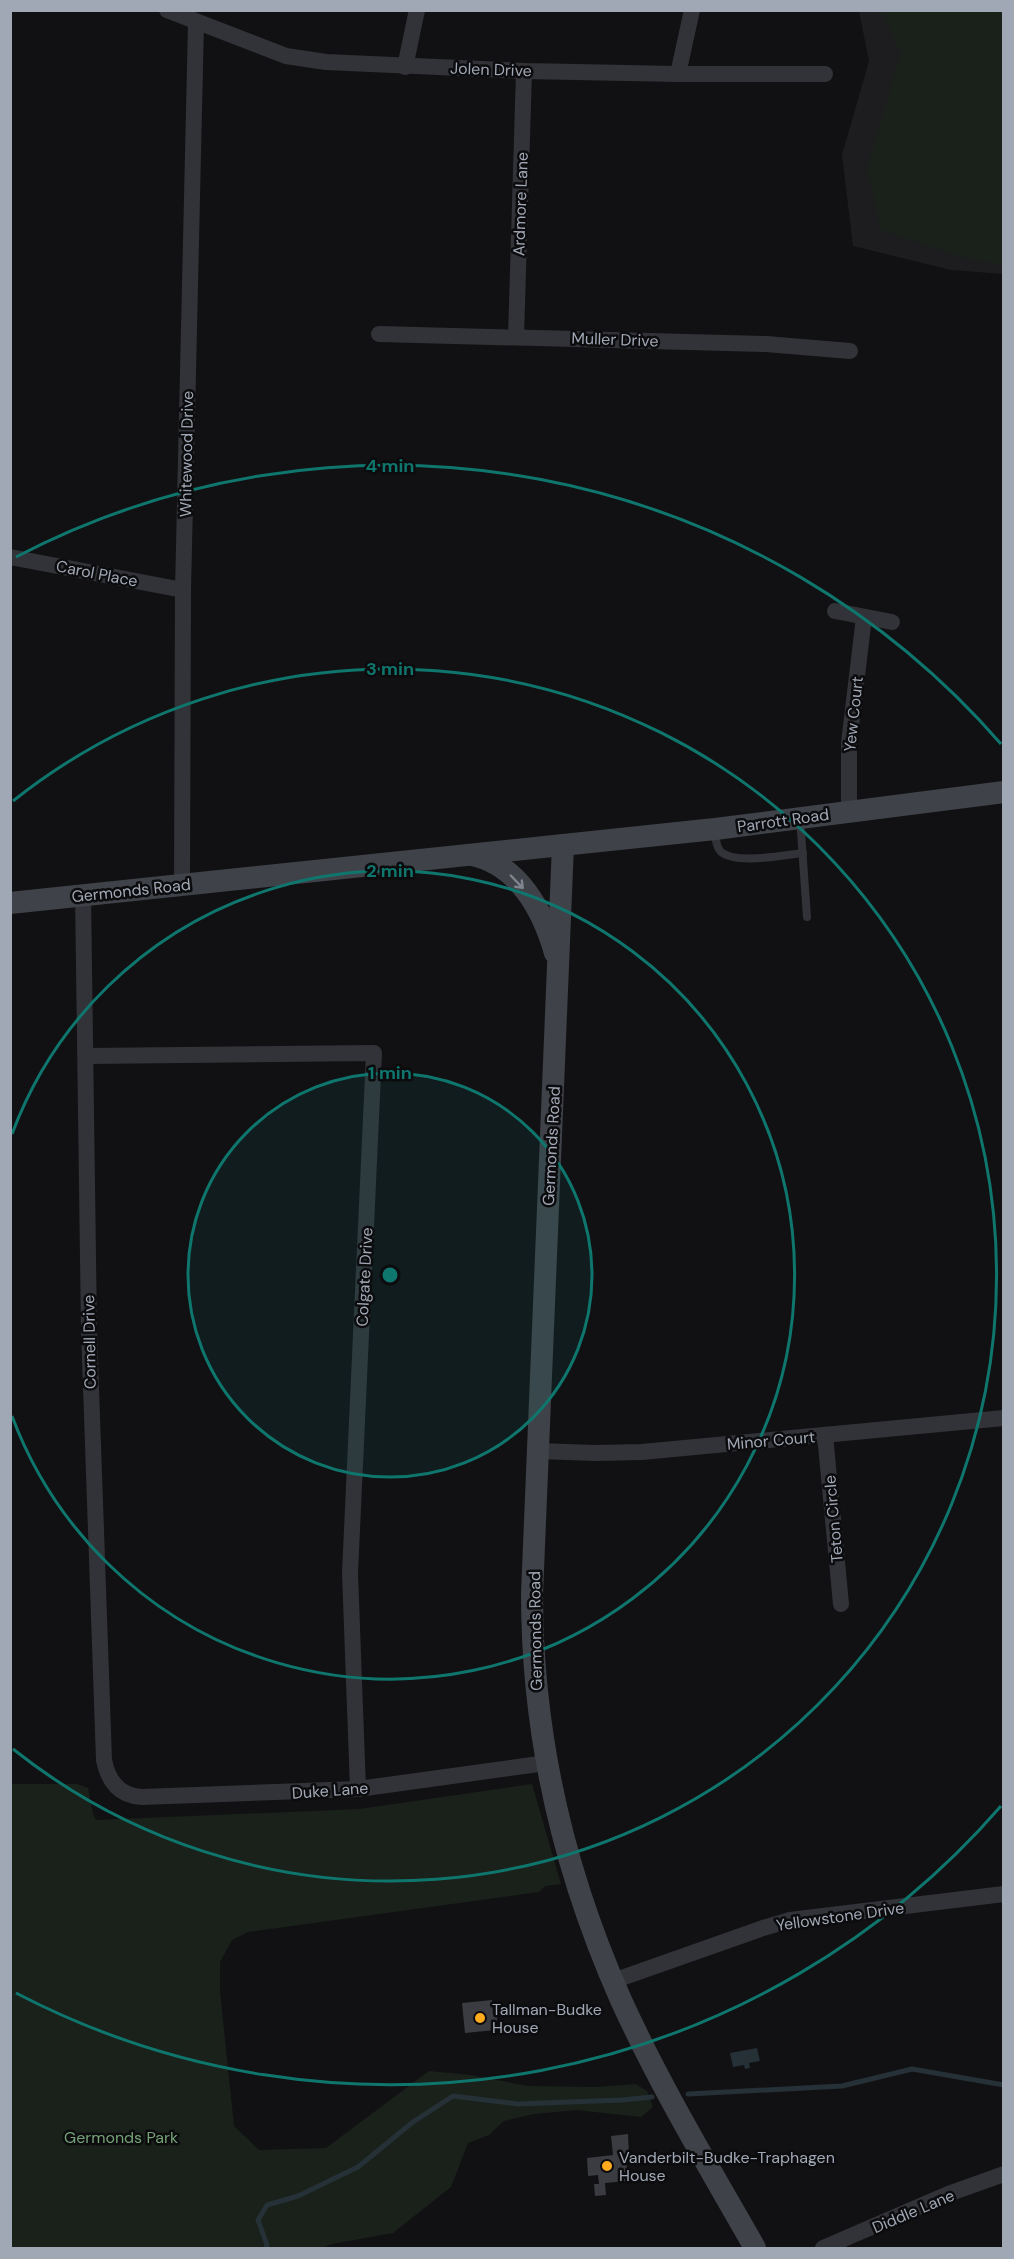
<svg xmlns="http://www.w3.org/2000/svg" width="1014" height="2259" font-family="'DM Sans',sans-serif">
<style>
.built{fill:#1d1d20}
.green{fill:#19211a}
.water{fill:#263037}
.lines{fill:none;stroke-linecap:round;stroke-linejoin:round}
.stream{stroke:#263037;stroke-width:5}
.building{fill:#3a3c41}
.lane{stroke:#323338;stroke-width:8}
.street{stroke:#323338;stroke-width:16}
.secondary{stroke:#3f4248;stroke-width:22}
.oneway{stroke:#7f848f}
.ring{fill:none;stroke:#0f766e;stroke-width:3}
.poi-dot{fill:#ffab1d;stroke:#0c0c0e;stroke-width:2}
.labels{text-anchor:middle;stroke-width:5;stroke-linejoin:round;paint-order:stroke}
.street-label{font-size:16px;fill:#a1a8b5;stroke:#0c0c0e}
.poi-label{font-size:16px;fill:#a1a8b5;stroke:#0c0c0e;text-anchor:start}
.park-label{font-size:16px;fill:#75a277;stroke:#0c0c0e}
.centre{fill:#0f766e;stroke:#0c0c0e;stroke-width:3}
.ring-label{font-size:18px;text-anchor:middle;font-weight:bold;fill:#0f766e;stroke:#0c0c0e;stroke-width:5;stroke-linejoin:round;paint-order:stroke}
</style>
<rect width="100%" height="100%" fill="#111113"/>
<polygon class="built" points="859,11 1003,11 1003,274 951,270 853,246 842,155 869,61"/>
<g class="green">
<polygon points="875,11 1003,11 1003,265 962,257 881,230 867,169 901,53 884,17"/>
<polygon points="11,1784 77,1784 88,1788 93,1814 96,1820 359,1809 532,1784 561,1884 545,1886 539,1892 248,1932 232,1940 220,1962 220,1991 234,2126 259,2150 326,2148 429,2071 471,2075 528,2086 595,2087 636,2084 647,2091 653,2107 641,2117 576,2110 534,2114 504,2121 489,2135 468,2143 451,2187 393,2233 332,2244 322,2248 11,2248"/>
</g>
<polygon class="water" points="757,2048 760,2061 749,2063 750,2068 745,2069 744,2065 733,2067 730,2053"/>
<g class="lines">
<g class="stream">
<polyline points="688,2094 842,2086 912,2069 1004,2085"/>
<polyline points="266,2248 267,2245 258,2220 267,2205 298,2196 358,2167 413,2122 453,2096 518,2104 622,2100 652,2097"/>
</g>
</g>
<g class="building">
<polygon points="492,2000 493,2015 497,2016 497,2021 494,2023 495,2030 465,2033 462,2003"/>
<polygon points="628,2134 629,2155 626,2155 628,2181 605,2183 606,2195 595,2196 594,2184 599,2184 598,2175 588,2176 587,2158 613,2155 611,2136"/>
</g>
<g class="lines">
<g class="lane">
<polyline points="800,818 807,917"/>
<path d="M715 829C716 837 715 846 721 852 737 865 783 855 803 853"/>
</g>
<g class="street">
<polyline points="167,10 286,56 326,62 524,71 678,74 825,74"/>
<polyline points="405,67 417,10"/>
<polyline points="678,74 692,10"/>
<polyline points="379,334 766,344 850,351"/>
<polyline points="516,337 524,71"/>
<polyline points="10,557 183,590"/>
<polyline points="835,611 892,622"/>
<polyline points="849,811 849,743 864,617"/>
<polyline points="182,885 183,590 196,23"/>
<path d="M83 894 89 1330 104 1760C108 1781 119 1796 142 1797L358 1789 546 1763"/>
<polyline points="86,1056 374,1053 350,1573 358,1789"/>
<polyline points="825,1435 841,1604"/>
<polyline points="538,1451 595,1453 642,1452 1004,1418"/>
<polyline points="613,1981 763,1928 790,1920 1004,1894"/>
<polyline points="823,2248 948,2194 1004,2174"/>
</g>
<g class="secondary">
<path d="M563 845 532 1594C532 1734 564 1872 621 2000 660 2086 709 2167 755 2248"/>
<path d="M472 855C519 865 543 911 555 953"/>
<polyline points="10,903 715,829 1004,792"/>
</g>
</g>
<defs><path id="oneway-shaft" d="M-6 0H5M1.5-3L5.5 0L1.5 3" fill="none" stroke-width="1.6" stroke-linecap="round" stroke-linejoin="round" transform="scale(1.5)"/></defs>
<use class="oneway" href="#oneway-shaft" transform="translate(517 882) rotate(46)"/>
<circle cx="390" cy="1275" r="202" fill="#0f766e" fill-opacity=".12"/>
<g class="ring">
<circle cx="390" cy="1275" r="202"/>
<path d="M12 1134A404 404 0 1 1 12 1416"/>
<path d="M13 801A606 606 0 1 1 13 1749"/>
<path d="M1001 1806A809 809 0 0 1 16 1993M16 557A809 809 0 0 1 1001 744"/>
</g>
<g class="poi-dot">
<circle cx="480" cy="2018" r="6"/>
<circle cx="607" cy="2166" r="6"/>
</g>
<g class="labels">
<g class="street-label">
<text transform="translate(491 69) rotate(2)" y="6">Jolen Drive</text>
<text transform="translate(520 204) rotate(-88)" y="6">Ardmore Lane</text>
<text transform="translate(615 339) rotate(2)" y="6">Muller Drive</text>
<text transform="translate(186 454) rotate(-89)" y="6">Whitewood Drive</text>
<text transform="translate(97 573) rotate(11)" y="6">Carol Place</text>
<text transform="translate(853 714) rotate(-84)" y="6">Yew Court</text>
<text transform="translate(783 820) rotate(-8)" y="6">Parrott Road</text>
<text transform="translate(131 890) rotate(-6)" y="6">Germonds Road</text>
<text transform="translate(551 1146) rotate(-87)" y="6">Germonds Road</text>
<text transform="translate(364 1277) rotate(-87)" y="6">Colgate Drive</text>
<text transform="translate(89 1342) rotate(-91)" y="6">Cornell Drive</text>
<text transform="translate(771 1440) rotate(-5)" y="6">Minor Court</text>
<text transform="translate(833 1519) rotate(-95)" y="6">Teton Circle</text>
<text transform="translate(535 1631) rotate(-91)" y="6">Germonds Road</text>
<text transform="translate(330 1790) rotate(-4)" y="6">Duke Lane</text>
<text transform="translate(840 1916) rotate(-8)" y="6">Yellowstone Drive</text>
<text transform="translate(913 2211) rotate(-23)" y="6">Diddle Lane</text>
</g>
<g class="poi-label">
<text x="492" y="2015">Tallman-Budke<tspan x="492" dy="18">House</tspan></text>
<text x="619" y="2163">Vanderbilt-Budke-Traphagen<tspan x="619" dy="18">House</tspan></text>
</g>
<g class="park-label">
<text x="121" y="2143">Germonds Park</text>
</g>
</g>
<circle cx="390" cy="1275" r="9" class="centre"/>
<g class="ring-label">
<text x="390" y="472">4 min</text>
<text x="390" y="675">3 min</text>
<text x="390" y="877">2 min</text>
<text x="390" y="1079">1 min</text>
</g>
<rect width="1014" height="2259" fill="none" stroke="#a1a8b5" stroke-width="24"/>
</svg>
